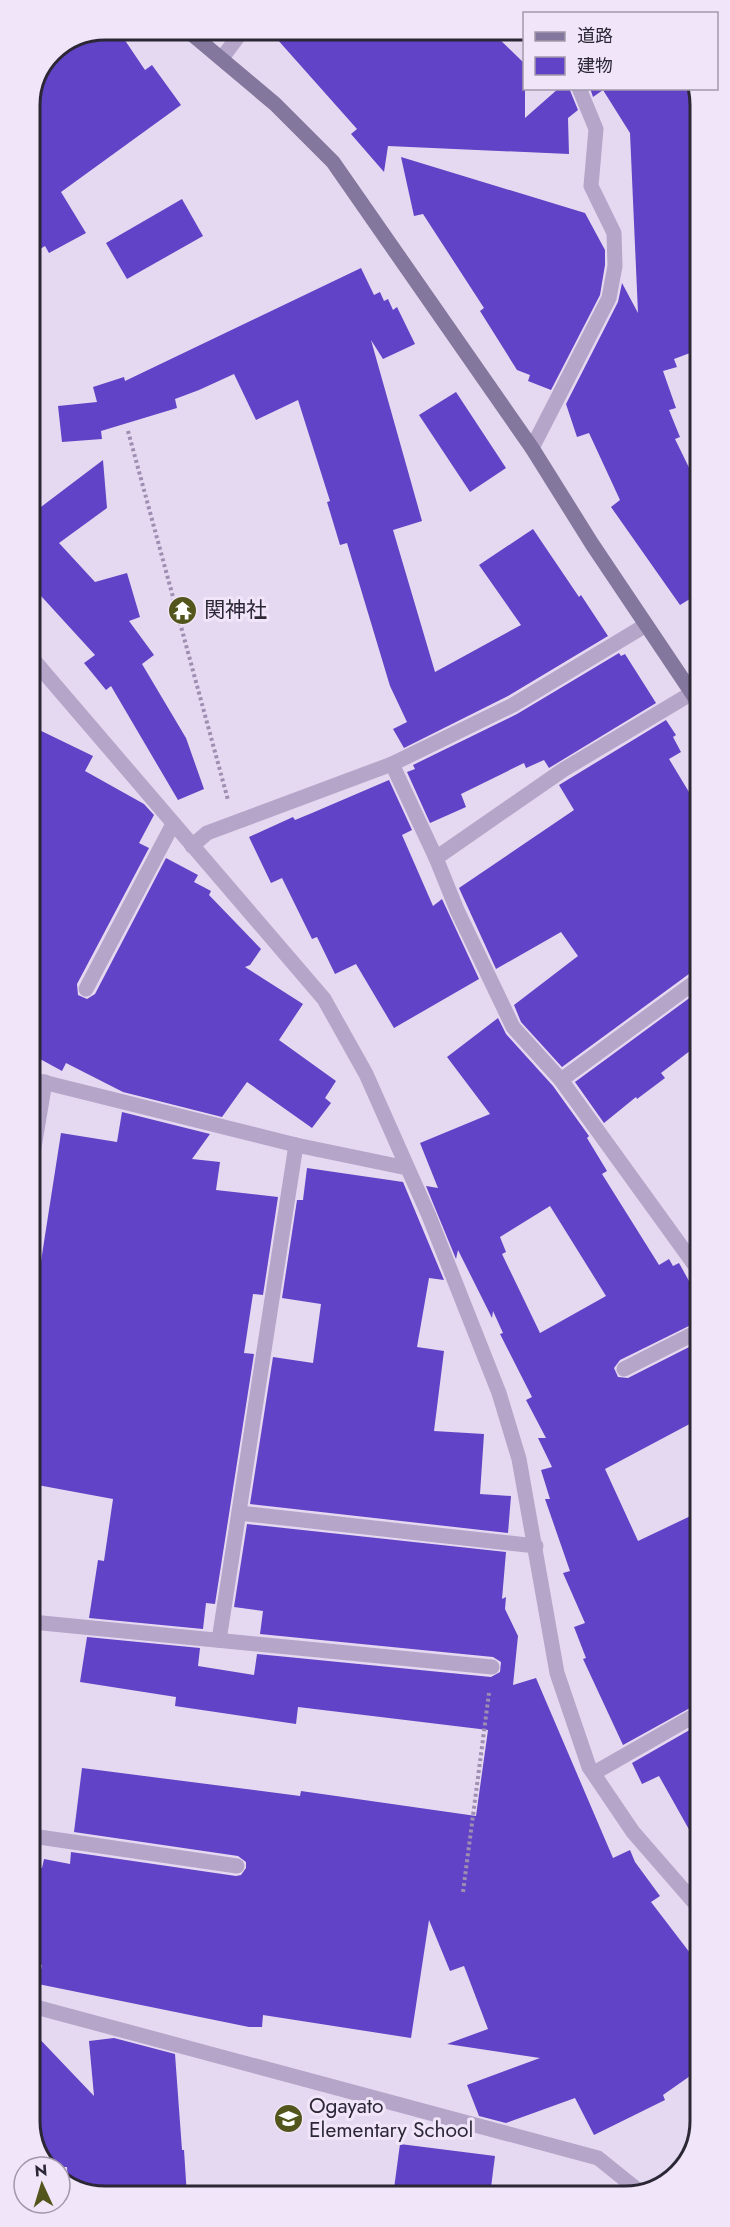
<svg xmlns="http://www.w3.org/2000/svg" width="730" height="2227" font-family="Jost,'Noto Sans JP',sans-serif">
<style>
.building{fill:#6043c6;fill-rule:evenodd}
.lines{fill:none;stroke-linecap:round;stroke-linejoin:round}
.path{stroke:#9d8eb2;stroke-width:4;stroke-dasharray:3 3;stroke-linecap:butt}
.lane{stroke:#b5a5c9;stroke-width:15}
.street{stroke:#b5a5c9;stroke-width:15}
.secondary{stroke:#84779d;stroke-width:15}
.labels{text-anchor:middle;stroke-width:6;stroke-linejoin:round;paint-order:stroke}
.poi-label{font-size:21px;fill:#2b2735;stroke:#f0e5f9;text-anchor:start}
.rim{fill:none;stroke:#2b2735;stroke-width:3}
</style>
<rect width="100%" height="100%" fill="#e5d9f1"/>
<g class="building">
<polygon points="105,30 118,30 145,70 152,65 181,105 61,192 86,233 49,253 45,246 30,255 30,101 52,52"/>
<polygon points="269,30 490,30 525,64 525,118 559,88 569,88 578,110 568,118 569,154 388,146 384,172 351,134 357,129"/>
<polygon points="590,88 698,88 698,350 674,359 677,367 663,371 676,408 669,410 680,437 675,439 698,486 698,594 680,605 611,507 620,500 589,433 577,437 566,404 618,302 622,283 638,313 630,133 603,90 593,97"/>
<polygon points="401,157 585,213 605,250 605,265 600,295 551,390 528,381 530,375 517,370 480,311 484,308 423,214 414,216"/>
<polygon points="182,199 203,236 127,279 106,243"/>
<polygon points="361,268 374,295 380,292 384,301 388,299 393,310 397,307 415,344 383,359 371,340 422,521 393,530 435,672 521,625 479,565 533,529 579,597 581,595 608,636 508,696 404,748 393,729 407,722 390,686 347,543 340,545 327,502 330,501 298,400 256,420 234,374 199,390 175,399 177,408 101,431 102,439 62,442 58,406 97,402 93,387 124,377 125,381"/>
<polygon points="456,392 506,468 470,492 419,415"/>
<polygon points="103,460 107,508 59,543 95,582 127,573 140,617 129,621 154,655 142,664 186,738 204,789 178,800 111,686 106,690 84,663 95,655 31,585 31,511 33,513"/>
<polygon points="619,653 621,656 625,654 656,703 549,768 544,760 526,768 524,763 461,794 466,807 430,823 407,772 415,769 413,765 517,714"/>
<polygon points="666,720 676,735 673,737 681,752 669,759 698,807 699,969 693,971 562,1067 521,1022 514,1005 578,956 561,932 496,969 459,888 574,810 559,785"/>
<polygon points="31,726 93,756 85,771 144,804 154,815 139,843 149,848 77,984 78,995 87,999 95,994 166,858 198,875 194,882 211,891 209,895 261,949 250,965 245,967 303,1004 279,1040 336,1081 325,1098 331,1103 312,1128 247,1082 222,1117 123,1092 66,1063 62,1071 31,1054"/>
<polygon points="389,780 412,830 402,835 433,906 442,899 479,979 394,1028 356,964 335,974 317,937 312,939 282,878 271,883 249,837 293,817 295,820 312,813"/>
<polygon points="699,991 699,1044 661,1073 665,1078 637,1099 636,1097 604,1123 575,1082"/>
<path d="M498 1018 506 1034 553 1086 589 1136 587 1138 607 1171 602 1174 659 1265 669 1259 673 1266 679 1263 699 1299V1321L620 1360 614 1368 618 1377 628 1378 699 1342V1419L605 1469 638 1541 699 1512V1703L623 1745 583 1659 586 1658 574 1627 585 1623 563 1573 570 1571 545 1499H550L541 1470 552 1467 538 1438H546L526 1400 532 1397 500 1334 503 1333 493 1311 492 1318 458 1250 456 1259 426 1186 438 1188 420 1143 490 1114 447 1057ZM550 1206 606 1296 540 1333 502 1254 506 1252 500 1237Z"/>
<polygon points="122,1112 210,1134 192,1159 220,1162 216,1190 278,1197 263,1295 253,1294 244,1353 254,1354 215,1604 206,1603 203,1629 89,1618 98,1560 104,1561 113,1499 32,1484 32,1319 61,1133 117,1142"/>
<polygon points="307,1168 403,1182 444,1280 429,1278 417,1347 444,1351 434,1431 484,1434 480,1494 511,1496 508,1533 250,1504 273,1357 313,1363 321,1304 282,1298 297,1200 303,1200"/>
<polygon points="247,1524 506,1552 502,1599 506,1597 505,1609 518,1636 513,1685 536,1678 613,1858 630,1850 635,1862 660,1896 651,1902 700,1966 700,2069 663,2095 665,2100 594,2135 575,2098 506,2123 479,2116 467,2085 540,2058 447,2044 488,2029 464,1966 450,1971 429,1920 411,2038 263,2015 262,2027 249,2027 38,1984 42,1965 32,1963 32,1866 42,1868 44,1859 70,1864 71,1852 236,1876 241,1875 246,1868 246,1862 238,1856 74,1832 82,1768 300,1796 301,1791 476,1816 488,1730 298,1707 296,1724 175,1706 176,1697 80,1682 87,1637 200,1648 198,1666 254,1675 257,1654 491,1677 500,1672 501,1662 493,1657 260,1634 263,1611 234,1607"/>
<polygon points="700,1724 700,1849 659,1776 642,1784 632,1763"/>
<polygon points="32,2031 94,2096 89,2041 114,2038 175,2054 182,2150 184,2150 187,2196 100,2197 68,2184 67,2167 49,2167 32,2141"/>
<polygon points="400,2144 495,2156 490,2195 393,2196"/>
</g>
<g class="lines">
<g class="path">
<polyline points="128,431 228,800"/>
<polyline points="463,1892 489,1693"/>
</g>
<g class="lane">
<polyline points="222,58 243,30"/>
<polyline points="436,858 563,770 692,693"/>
<polyline points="624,1369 699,1331"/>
<polyline points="32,1836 237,1866"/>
</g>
<g class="street">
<polyline points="532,448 609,298 615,266 614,233 591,186 596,129 579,88"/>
<polyline points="31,657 324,999 366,1074 429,1216 499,1393 519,1459 557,1673 589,1767 633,1832 700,1909"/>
<polyline points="392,764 513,705 646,625"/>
<polyline points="192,846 207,833 392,764 436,858 457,910 513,1027 561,1080 699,1271"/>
<polyline points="86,989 173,824"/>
<polyline points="31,1079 296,1145 407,1168"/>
<polyline points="561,1080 699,979"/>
<polyline points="31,1165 45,1082"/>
<polyline points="239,1513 536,1546"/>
<polyline points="32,1622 492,1667"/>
<polyline points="219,1640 296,1145"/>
<polyline points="594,1773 699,1713"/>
<polyline points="32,2006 598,2158 644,2195"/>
</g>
<polyline class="secondary" points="187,30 275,104 333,162 532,448 592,544 698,702"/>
</g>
<defs>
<symbol id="temple-disc" viewBox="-11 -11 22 22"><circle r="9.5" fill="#53561c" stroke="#f0e5f9"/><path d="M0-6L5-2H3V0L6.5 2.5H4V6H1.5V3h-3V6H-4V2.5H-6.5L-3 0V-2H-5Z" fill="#fff"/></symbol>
<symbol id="school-disc" viewBox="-11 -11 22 22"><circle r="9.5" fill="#53561c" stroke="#f0e5f9"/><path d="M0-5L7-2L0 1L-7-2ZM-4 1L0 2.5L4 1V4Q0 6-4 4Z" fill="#fff"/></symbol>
</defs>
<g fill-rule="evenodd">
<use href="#temple-disc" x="166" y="594" width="33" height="33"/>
<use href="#school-disc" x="272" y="2102" width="33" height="33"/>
</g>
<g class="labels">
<g class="poi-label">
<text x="204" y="617">関神社</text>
<text x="309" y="2113">Ogayato<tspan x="309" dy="24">Elementary School</tspan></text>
</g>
</g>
<path d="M0 0H730V2227H0ZM105 40H625A65 65 0 0 1 690 105V2121A65 65 0 0 1 625 2186H105A65 65 0 0 1 40 2121V105A65 65 0 0 1 105 40Z" fill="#f0e5f9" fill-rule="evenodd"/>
<path class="rim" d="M105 40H625A65 65 0 0 1 690 105V2121A65 65 0 0 1 625 2186H105A65 65 0 0 1 40 2121V105A65 65 0 0 1 105 40Z"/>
<rect x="523" y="12" width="195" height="78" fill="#f0e5f9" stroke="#a199ab" stroke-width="1.5"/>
<rect x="535" y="32" width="30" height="9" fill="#84779d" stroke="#a199ab" stroke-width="1.5"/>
<text x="577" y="42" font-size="18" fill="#2b2735">道路</text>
<rect x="535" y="57" width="30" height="18" fill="#6043c6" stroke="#a199ab" stroke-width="1.5"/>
<text x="577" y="72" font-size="18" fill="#2b2735">建物</text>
<g transform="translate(42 2185) rotate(356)"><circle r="28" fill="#f0e5f9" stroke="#a199ab" stroke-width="1.5"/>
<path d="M0-4.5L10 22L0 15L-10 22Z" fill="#53561c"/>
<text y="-9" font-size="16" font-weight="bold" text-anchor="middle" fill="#2b2735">N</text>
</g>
</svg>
